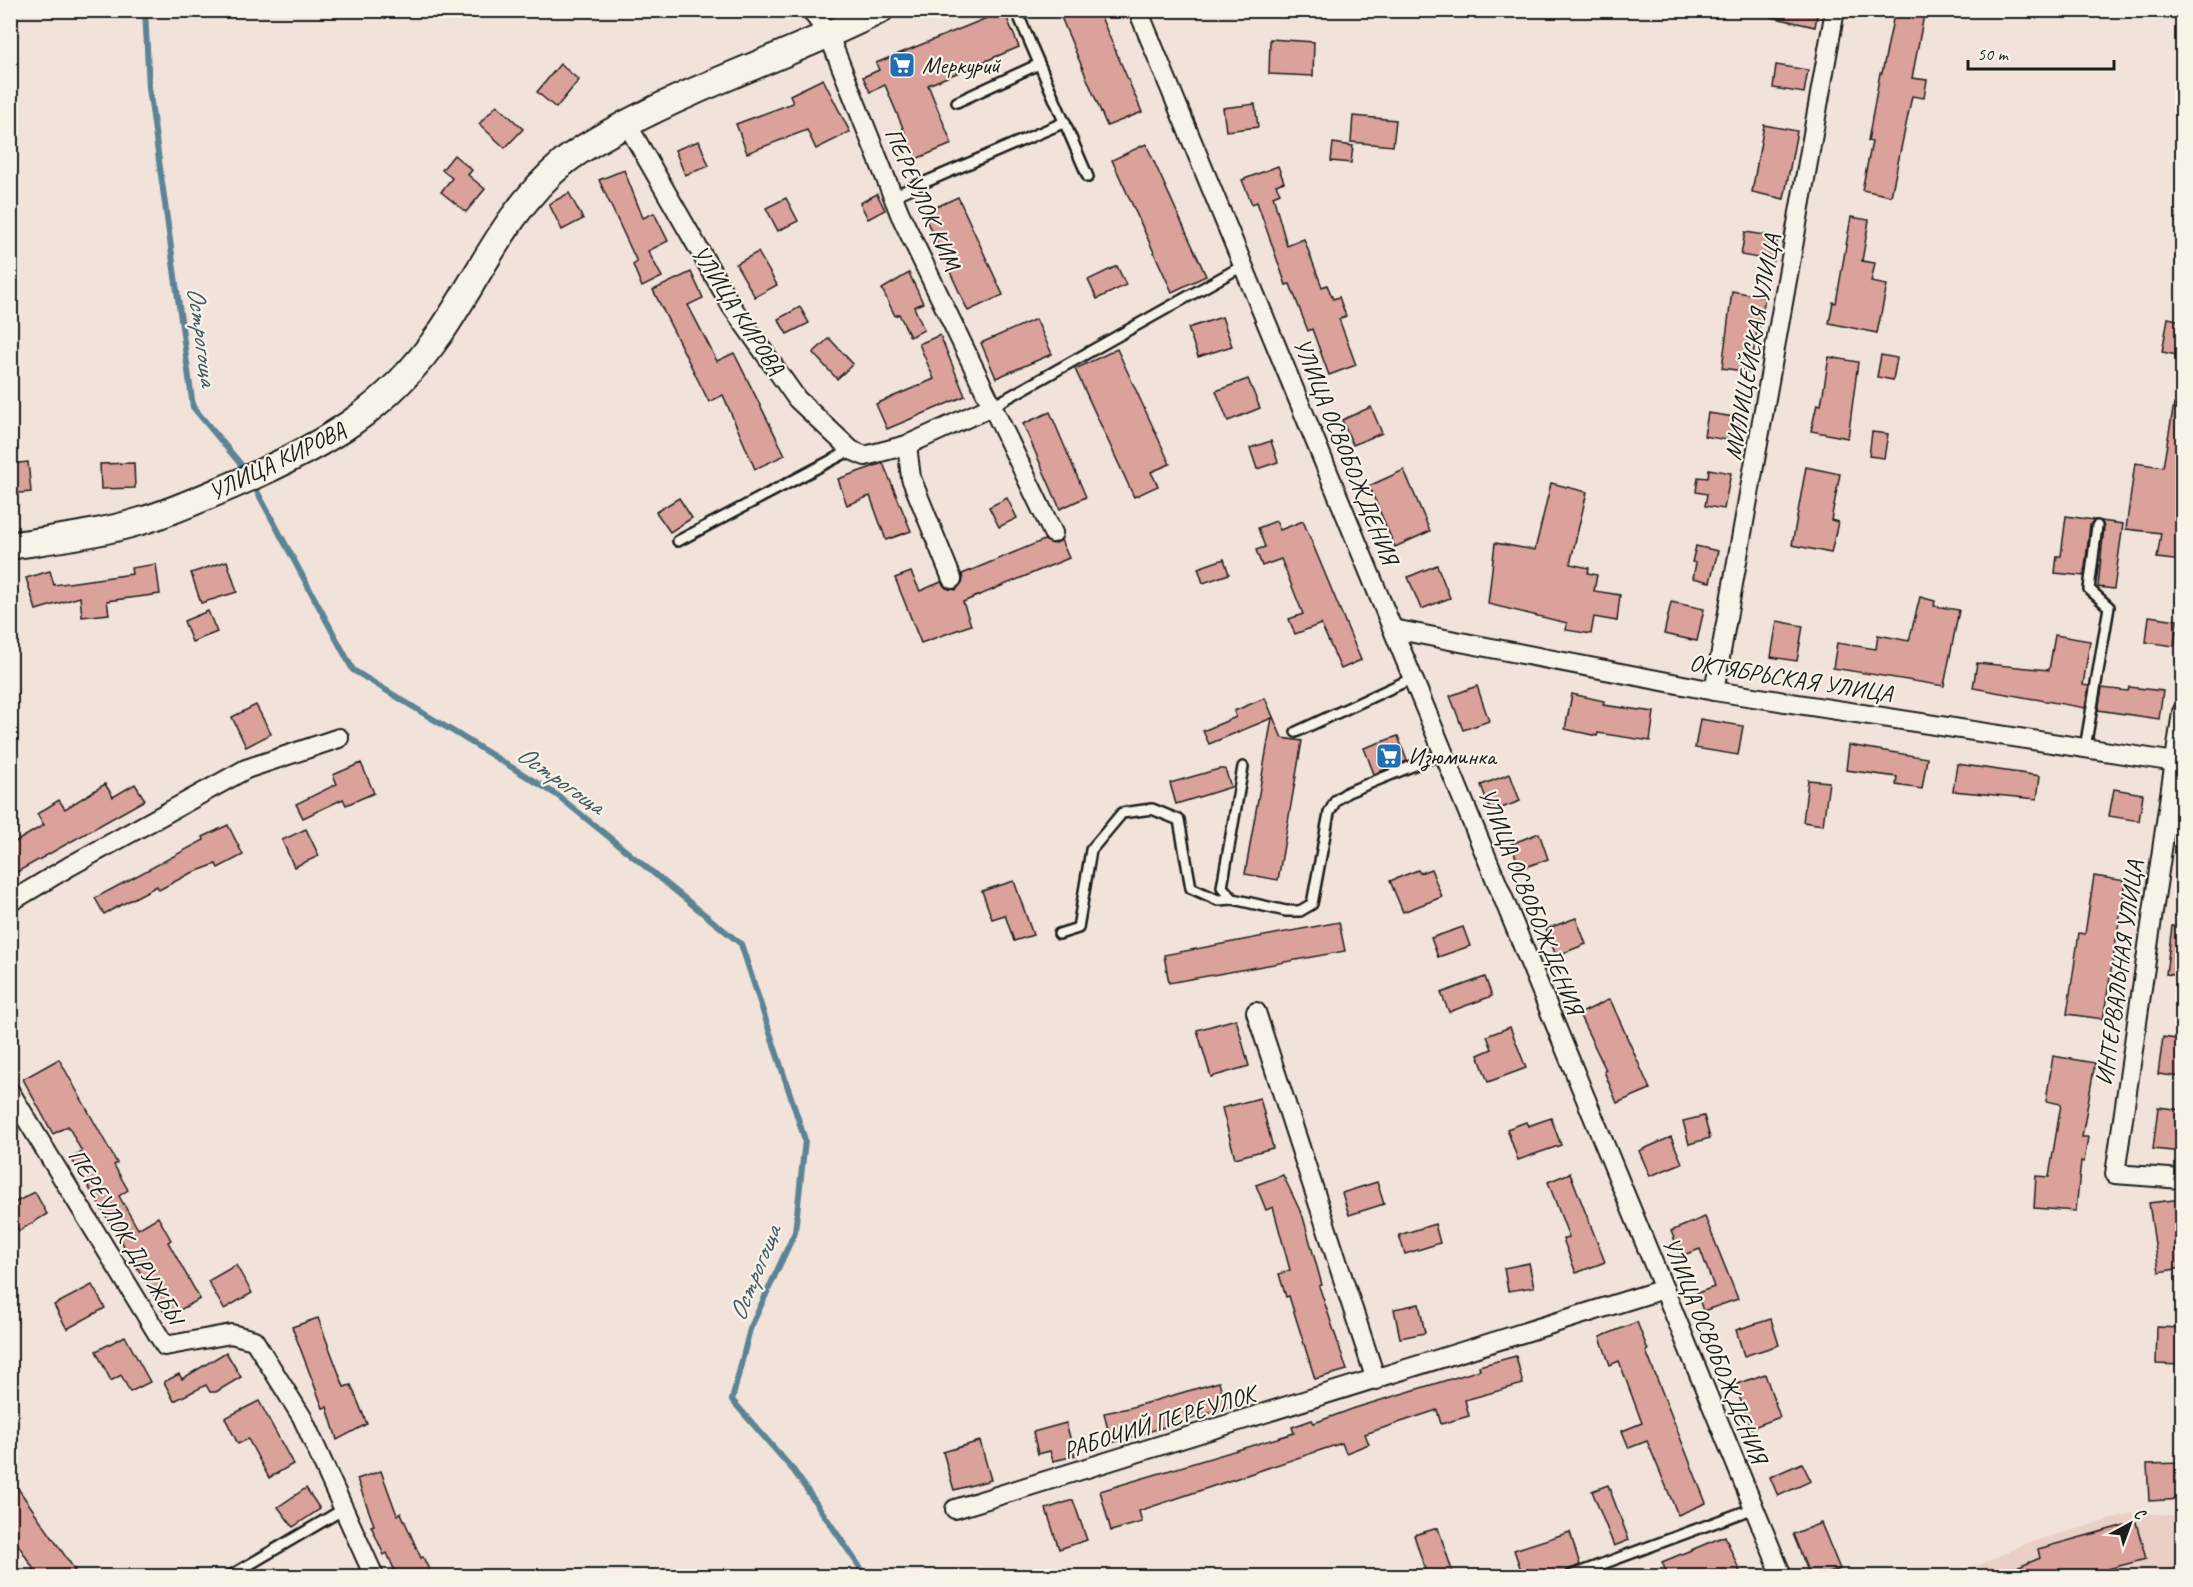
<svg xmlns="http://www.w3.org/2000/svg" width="2193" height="1587" font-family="Caveat,sans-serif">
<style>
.built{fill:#eacfc6}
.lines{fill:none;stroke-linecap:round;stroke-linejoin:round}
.stream{stroke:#5b8495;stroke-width:6}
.building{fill:#dba19b;stroke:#1c1c1c;stroke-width:1.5}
.lane-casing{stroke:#1c1c1c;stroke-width:14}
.street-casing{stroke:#1c1c1c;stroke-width:22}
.secondary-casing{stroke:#1c1c1c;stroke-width:30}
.lane{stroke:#f7f3e8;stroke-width:9}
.street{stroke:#f7f3e8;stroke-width:18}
.secondary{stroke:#f7f3e8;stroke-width:26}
.labels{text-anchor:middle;stroke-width:4.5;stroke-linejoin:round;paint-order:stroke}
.poi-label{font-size:24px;fill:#1c1c1c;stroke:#f7f3e8;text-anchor:start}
.street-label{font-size:24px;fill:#1c1c1c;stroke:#f7f3e8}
.water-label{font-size:26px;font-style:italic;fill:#415963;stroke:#f7f3e8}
</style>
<rect width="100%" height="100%" fill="#f1e3d9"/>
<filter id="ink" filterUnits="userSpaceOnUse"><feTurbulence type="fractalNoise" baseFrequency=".0167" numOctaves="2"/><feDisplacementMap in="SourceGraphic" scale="12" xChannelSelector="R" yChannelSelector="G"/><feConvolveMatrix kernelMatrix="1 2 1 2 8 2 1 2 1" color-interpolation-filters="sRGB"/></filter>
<g filter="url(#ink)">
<polygon class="built" points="2136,1512 2182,1516 2182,1576 1957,1576 2027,1543"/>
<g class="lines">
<g class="stream">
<polyline points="145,10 149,88 193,407 248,473"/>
<polyline points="252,482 353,670 557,795 741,944 805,1140 795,1232 750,1329 732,1400 794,1471 866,1576"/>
</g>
</g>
<g class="building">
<polygon points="1058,10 1098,10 1142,112 1107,126"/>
<polygon points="1772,10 1818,10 1815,27 1771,17"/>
<polygon points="1895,10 1925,10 1912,78 1927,80 1924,98 1912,96 1891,196 1862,190 1872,142 1868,141 1880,73 1882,73"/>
<polygon points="1004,11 1019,47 928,85 952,144 916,159 885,85 870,92 863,77 879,70 876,63"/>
<polygon points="1270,39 1314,42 1313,76 1269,74"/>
<polygon points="560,64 579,80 556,108 537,92"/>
<polygon points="1776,65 1808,70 1804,93 1773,88"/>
<polygon points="823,79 850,132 816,149 807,130 747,153 736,124 793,103 790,95"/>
<polygon points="1255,104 1258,127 1226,131 1223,108"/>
<polygon points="497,105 523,129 505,148 479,124"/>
<polygon points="1353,116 1396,120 1393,146 1351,142"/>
<polygon points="1764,125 1797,131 1784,199 1752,192"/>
<polygon points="699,141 709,166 685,175 675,150"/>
<polygon points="1333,143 1353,146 1351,163 1331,161"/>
<polygon points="1146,144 1206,276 1172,292 1112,160"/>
<polygon points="454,155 472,170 468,175 485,189 466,212 441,192 452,178 442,170"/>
<polygon points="1278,166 1284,182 1276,185 1280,193 1273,196 1287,246 1304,239 1322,287 1327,285 1333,299 1339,297 1346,316 1339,319 1356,365 1329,375 1312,329 1308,331 1290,284 1286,285 1257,202 1252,204 1242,180"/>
<polygon points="624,170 643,218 654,213 668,241 648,251 662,277 642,287 633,265 637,262 599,180"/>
<polygon points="569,193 583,219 562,230 549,204"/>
<polygon points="877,194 885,210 868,219 860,203"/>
<polygon points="958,197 1003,295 968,311 923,213"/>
<polygon points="786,198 798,221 778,231 766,208"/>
<polygon points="1851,217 1869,220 1862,261 1875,263 1871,282 1887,285 1877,333 1829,323 1833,302 1836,303"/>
<polygon points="1745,232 1778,237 1774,261 1741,255"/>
<polygon points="758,252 777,285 755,297 736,264"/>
<polygon points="1117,266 1126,285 1097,299 1088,280"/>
<polygon points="691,272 703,298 688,305 717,361 734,353 785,455 755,469 723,395 709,402 653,290"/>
<polygon points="909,273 923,303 914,307 924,330 910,337 899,314 895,316 882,289"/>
<polygon points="1732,291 1765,297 1760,326 1758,326 1750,372 1722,368"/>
<polygon points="800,307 809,323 787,334 778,319"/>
<polygon points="1222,317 1232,346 1198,357 1188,328"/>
<polygon points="2168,318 2182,321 2182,356 2162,352"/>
<polygon points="1036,319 1052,354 996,378 981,343"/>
<polygon points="940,335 965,396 887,429 876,404 934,379 919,344"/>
<polygon points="829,338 853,364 837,379 813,353"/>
<polygon points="1117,349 1170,464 1151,472 1158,486 1134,497 1075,369"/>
<polygon points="1881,355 1897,358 1893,380 1877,377"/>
<polygon points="1829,357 1858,362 1848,438 1811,431 1817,404 1821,405"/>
<polygon points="1248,379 1260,408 1228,421 1216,391"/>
<polygon points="2174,404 2182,405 2182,561 2157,558 2161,533 2126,529 2135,463 2163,467"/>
<polygon points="1371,407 1382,433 1353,445 1342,420"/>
<polygon points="1050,412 1086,497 1060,509 1023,424"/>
<polygon points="1708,413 1741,418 1737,442 1704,436"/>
<polygon points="1872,432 1888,434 1884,458 1869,456"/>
<polygon points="1271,441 1278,462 1257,469 1250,448"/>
<polygon points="28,462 31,492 10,494 10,464"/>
<polygon points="134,463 135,488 101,489 100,464"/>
<polygon points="883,463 911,531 886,540 870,496 847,505 838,479"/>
<polygon points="1806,467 1840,474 1831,520 1838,522 1831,553 1792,545"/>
<polygon points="1709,469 1731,473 1724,509 1705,506 1707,494 1696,492 1698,477 1708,478"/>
<polygon points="1404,470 1430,531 1395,547 1369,486"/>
<polygon points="1551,483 1587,492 1570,564 1589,568 1588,573 1597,575 1594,591 1620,595 1617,621 1594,617 1591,634 1566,630 1567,623 1488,604 1495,543 1535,550"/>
<polygon points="679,498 692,518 670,532 656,512"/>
<polygon points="1007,498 1017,518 999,527 989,507"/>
<polygon points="2066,516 2094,520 2090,525 2084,576 2055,573 2057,556 2061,556"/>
<polygon points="1276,521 1280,530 1303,521 1361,660 1341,669 1321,624 1295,634 1289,619 1303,614 1281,559 1262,566 1256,550 1265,547 1258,528"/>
<polygon points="2101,521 2123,524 2114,589 2098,587 2104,527"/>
<polygon points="1044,540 1053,544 1061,540 1069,558 963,602 971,625 921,643 895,578 911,572 920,591 941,582 946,588 956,590 963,581 962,574"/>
<polygon points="1696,546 1718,551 1710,582 1693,578 1696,563 1692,562"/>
<polygon points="1224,559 1229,574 1203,583 1198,568"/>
<polygon points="227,561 237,592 201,603 191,573"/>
<polygon points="156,564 160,594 107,601 109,614 82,617 80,597 36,610 26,578 50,571 54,585 132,574 131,568"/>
<polygon points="1437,565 1450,598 1421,609 1408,577"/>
<polygon points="1920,597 1935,601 1934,606 1959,610 1944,686 1833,668 1837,643 1876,649 1878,635 1909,641"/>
<polygon points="1671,602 1704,609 1697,641 1664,634"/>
<polygon points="208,611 217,632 192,642 184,621"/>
<polygon points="2149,616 2177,620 2174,646 2146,642"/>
<polygon points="1777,621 1803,626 1797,661 1771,657"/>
<polygon points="2055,635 2090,641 2083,685 2089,686 2085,708 1973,688 1977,663 2049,670"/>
<polygon points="1477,686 1489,721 1463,730 1450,696"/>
<polygon points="2129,687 2163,691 2159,719 2098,710 2102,688 2128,691"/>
<polygon points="1572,694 1604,701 1603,705 1654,712 1650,741 1598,733 1597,736 1565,729"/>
<polygon points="1265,698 1282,738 1302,741 1278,880 1245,874 1272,718 1209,744 1203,731 1236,717 1234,711"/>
<polygon points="256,705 271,734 246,747 232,717"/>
<polygon points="1700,719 1743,726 1738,755 1695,748"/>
<polygon points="1398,736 1407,761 1374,774 1364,748"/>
<polygon points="1849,745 1927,758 1922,789 1896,785 1897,777 1846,770"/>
<polygon points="361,763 374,793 346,805 343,799 303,818 296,804 337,784 333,775"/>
<polygon points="1957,764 2040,776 2037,799 1953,791"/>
<polygon points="1219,769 1225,769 1231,787 1176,804 1170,783"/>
<polygon points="1510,774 1520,801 1491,812 1481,785"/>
<polygon points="1808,780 1829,782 1823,825 1803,822"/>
<polygon points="105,784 113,797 135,784 145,800 10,876 10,845 44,825 37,814 59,800 65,809"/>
<polygon points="2114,789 2143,794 2139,821 2109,816"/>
<polygon points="228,825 243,855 218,868 216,864 189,874 159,890 157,886 104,914 95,898 204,840 203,837"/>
<polygon points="306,829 319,856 294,867 282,840"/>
<polygon points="1539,833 1548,859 1520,869 1511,844"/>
<polygon points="1431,869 1442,897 1403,912 1390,881 1418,870 1420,873"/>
<polygon points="2094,876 2126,881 2103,1019 2067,1014 2079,933 2085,934"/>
<polygon points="1014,881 1033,935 1014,941 1005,915 992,919 982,891"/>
<polygon points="1576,918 1586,944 1556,956 1546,929"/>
<polygon points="1339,922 1345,951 1169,983 1164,955"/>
<polygon points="2172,926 2182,926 2182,976 2166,974"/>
<polygon points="1463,927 1470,946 1438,957 1431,938"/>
<polygon points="1485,977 1492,996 1449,1012 1441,993"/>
<polygon points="1610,999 1650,1089 1617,1103 1604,1071 1606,1070 1579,1014"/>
<polygon points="1236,1019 1249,1066 1211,1077 1197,1030"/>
<polygon points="1510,1027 1526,1068 1488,1082 1478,1055 1492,1049 1487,1036"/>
<polygon points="2163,1037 2182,1040 2182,1077 2158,1074"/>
<polygon points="2053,1056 2095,1063 2082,1137 2088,1137 2084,1162 2081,1161 2076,1211 2034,1208 2036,1176 2049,1177 2061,1104 2046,1101"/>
<polygon points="59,1059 117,1163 114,1165 128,1190 119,1196 138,1229 158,1217 171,1240 168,1242 200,1299 167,1317 71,1158 82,1152 68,1126 53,1134 23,1079"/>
<polygon points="1260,1098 1273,1148 1235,1158 1222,1108"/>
<polygon points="2158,1107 2182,1110 2182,1152 2153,1149"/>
<polygon points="1704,1116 1710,1138 1689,1144 1683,1121"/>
<polygon points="1551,1118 1561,1145 1518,1160 1507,1129 1526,1122 1528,1126"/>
<polygon points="1671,1137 1682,1163 1650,1176 1639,1151"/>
<polygon points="1570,1173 1605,1262 1576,1273 1563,1239 1569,1237 1548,1182"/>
<polygon points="1283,1175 1303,1217 1322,1285 1319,1286 1347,1370 1315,1379 1289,1296 1286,1297 1279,1274 1290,1270 1273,1207 1266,1210 1256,1185"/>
<polygon points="1377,1182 1384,1204 1349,1215 1342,1193"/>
<polygon points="35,1192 47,1214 19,1231 10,1216 10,1205"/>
<polygon points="2182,1199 2182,1268 2159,1272 2149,1203"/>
<polygon points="1705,1217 1738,1299 1703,1311 1697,1293 1714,1287 1700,1249 1681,1256 1671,1231"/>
<polygon points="1435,1224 1440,1243 1405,1254 1399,1235"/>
<polygon points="1529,1263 1534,1287 1508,1291 1504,1268"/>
<polygon points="236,1265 252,1293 224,1309 208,1281"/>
<polygon points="92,1285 105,1308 67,1329 54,1305"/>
<polygon points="1419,1304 1425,1333 1400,1338 1394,1309"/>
<polygon points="318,1318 344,1387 351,1385 367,1424 337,1440 327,1407 323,1408 292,1327"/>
<polygon points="1771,1319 1779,1345 1744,1356 1736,1330"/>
<polygon points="1637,1322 1648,1350 1646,1351 1706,1503 1678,1515 1647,1441 1629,1448 1622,1431 1642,1423 1619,1361 1610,1365 1600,1337"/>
<polygon points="2157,1327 2182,1328 2182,1365 2156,1364"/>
<polygon points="125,1336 150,1382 130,1392 121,1375 111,1381 96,1351"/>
<polygon points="226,1352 241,1377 216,1392 210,1392 206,1385 174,1401 164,1382 179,1374 182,1379"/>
<polygon points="1516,1356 1523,1384 1465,1400 1469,1416 1441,1424 1437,1410 1365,1434 1369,1444 1346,1453 1342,1443 1139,1511 1142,1522 1111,1531 1100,1491 1294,1433 1292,1427 1312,1420 1314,1423 1355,1408 1480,1370 1479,1366"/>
<polygon points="1765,1374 1780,1417 1751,1428 1735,1385"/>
<polygon points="1219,1382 1227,1408 1111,1443 1104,1413 1129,1408"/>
<polygon points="259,1401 293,1464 269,1478 248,1439 238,1444 225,1418"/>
<polygon points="1066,1423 1075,1456 1053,1461 1050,1451 1038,1454 1033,1432"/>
<polygon points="980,1441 991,1480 954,1490 943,1452"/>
<polygon points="1802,1463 1811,1481 1778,1496 1770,1477"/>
<polygon points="2182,1463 2182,1499 2149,1501 2147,1464"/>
<polygon points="381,1471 397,1515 401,1513 421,1558 423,1557 432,1576 397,1576 387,1553 384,1555 371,1526 374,1525 357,1479"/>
<polygon points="10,1477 75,1570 66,1576 38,1576 10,1532"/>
<polygon points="1608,1485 1629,1540 1614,1546 1592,1491"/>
<polygon points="306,1488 320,1509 293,1527 278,1507"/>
<polygon points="1073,1500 1087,1540 1059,1549 1046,1509"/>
<polygon points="2136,1522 2146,1559 2081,1576 1998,1576 2040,1558 2038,1549"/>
<polygon points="1821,1523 1840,1569 1822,1576 1810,1576 1793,1534"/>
<polygon points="1438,1528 1454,1576 1427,1576 1414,1535"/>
<polygon points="1570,1532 1580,1565 1567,1570 1563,1576 1523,1576 1514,1550"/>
<polygon points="1725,1536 1740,1572 1729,1576 1668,1576 1662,1562"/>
</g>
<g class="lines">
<defs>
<g id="lane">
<polyline points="1016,10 1088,177"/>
<polyline points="957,102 1039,64"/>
<polyline points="893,196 1065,122"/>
<polyline points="993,406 1244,265"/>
<polyline points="678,541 851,450"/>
<polyline points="1296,732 1413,678"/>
<polyline points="2085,748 2109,607 2089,589 2097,526"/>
<polyline points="1243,767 1222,887 1233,899 1286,911 1300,911 1312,904 1329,813 1336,800 1348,792 1444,753"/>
<polyline points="1059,934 1078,928 1091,850 1122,813 1152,809 1179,820 1191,888 1218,900 1233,899"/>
<polyline points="230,1576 342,1510"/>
<polyline points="1570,1576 1754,1508"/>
</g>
<g id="street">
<polyline points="811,10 829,36 900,214 1053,533"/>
<polyline points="1138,10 1782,1576"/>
<polyline points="627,124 732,307 797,399 851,450 865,456 907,445 993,406"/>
<polyline points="907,445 911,478 952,579"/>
<polyline points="1393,629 1714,691 2182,763"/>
<polyline points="1714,691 1835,10"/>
<polyline points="2182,712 2115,1174 2182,1179"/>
<polyline points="10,902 70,866 246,769 339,738"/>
<polyline points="1256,1012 1376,1380"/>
<polyline points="10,1092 165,1346 231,1334 254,1340 302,1417 374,1576"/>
<polyline points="955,1509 1664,1289"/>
</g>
<path id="secondary" d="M10 546C54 539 99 534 141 521 175 511 207 496 240 482 324 445 387 410 441 332 481 273 508 208 564 162 584 146 606 135 628 123 709 80 798 52 880 10"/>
</defs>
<use href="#lane" class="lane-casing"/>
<use href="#street" class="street-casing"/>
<use href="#secondary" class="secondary-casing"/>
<use href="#lane" class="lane"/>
<use href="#street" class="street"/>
<use href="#secondary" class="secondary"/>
</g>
</g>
<defs>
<symbol id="supermarket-square" viewBox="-11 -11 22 22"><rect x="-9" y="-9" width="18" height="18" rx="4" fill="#1f6fb2" stroke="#f7f3e8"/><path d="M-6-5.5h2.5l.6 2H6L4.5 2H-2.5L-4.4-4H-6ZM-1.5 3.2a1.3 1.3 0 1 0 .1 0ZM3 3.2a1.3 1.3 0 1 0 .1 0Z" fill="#fff"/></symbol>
</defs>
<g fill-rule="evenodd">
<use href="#supermarket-square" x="887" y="50" width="30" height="30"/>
<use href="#supermarket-square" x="1374" y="741" width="30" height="30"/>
</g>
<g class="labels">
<g class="poi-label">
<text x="922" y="73">Меркурий</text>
<text x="1408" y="764">Изюминка</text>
</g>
<g class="street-label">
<text transform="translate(923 199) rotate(66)" y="8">ПЕРЕУЛОК КИМ</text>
<text transform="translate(738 310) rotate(57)" y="8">УЛИЦА КИРОВА</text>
<text transform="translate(1752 347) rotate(-80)" y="8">МИЛИЦЕЙСКАЯ УЛИЦА</text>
<text transform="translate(1346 451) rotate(68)" y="8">УЛИЦА ОСВОБОЖДЕНИЯ</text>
<text transform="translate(277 461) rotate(-26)" y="8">УЛИЦА КИРОВА</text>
<text transform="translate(1791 678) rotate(9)" y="8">ОКТЯБРЬСКАЯ УЛИЦА</text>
<text transform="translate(1531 901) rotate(68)" y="8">УЛИЦА ОСВОБОЖДЕНИЯ</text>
<text transform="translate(2119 973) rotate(-82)" y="8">ИНТЕРВАЛЬНАЯ УЛИЦА</text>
<text transform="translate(126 1236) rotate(59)" y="8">ПЕРЕУЛОК ДРУЖБЫ</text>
<text transform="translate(1715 1350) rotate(68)" y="8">УЛИЦА ОСВОБОЖДЕНИЯ</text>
<text transform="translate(1159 1422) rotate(-17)" y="8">РАБОЧИЙ ПЕРЕУЛОК</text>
</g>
<g class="water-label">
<text transform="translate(203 336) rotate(82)" y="9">Острогоща</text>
<text transform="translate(561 779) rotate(35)" y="9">Острогоща</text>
<text transform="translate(754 1273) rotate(-68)" y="9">Острогоща</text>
</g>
</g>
<rect width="2193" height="1587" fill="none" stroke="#f7f3e8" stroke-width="36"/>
<rect x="18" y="18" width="2157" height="1551" fill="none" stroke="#1c1c1c" stroke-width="2" filter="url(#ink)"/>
<g transform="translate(2130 1524) rotate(41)" stroke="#f7f3e8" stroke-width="4.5" paint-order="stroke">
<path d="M0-4.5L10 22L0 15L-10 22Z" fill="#1c1c1c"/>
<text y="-9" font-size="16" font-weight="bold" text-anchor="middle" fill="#1c1c1c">С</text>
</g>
<path d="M1968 60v9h146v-9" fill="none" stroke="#1c1c1c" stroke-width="3"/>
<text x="1977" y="60" font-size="18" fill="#1c1c1c" stroke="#f7f3e8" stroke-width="4.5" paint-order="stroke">50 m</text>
</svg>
